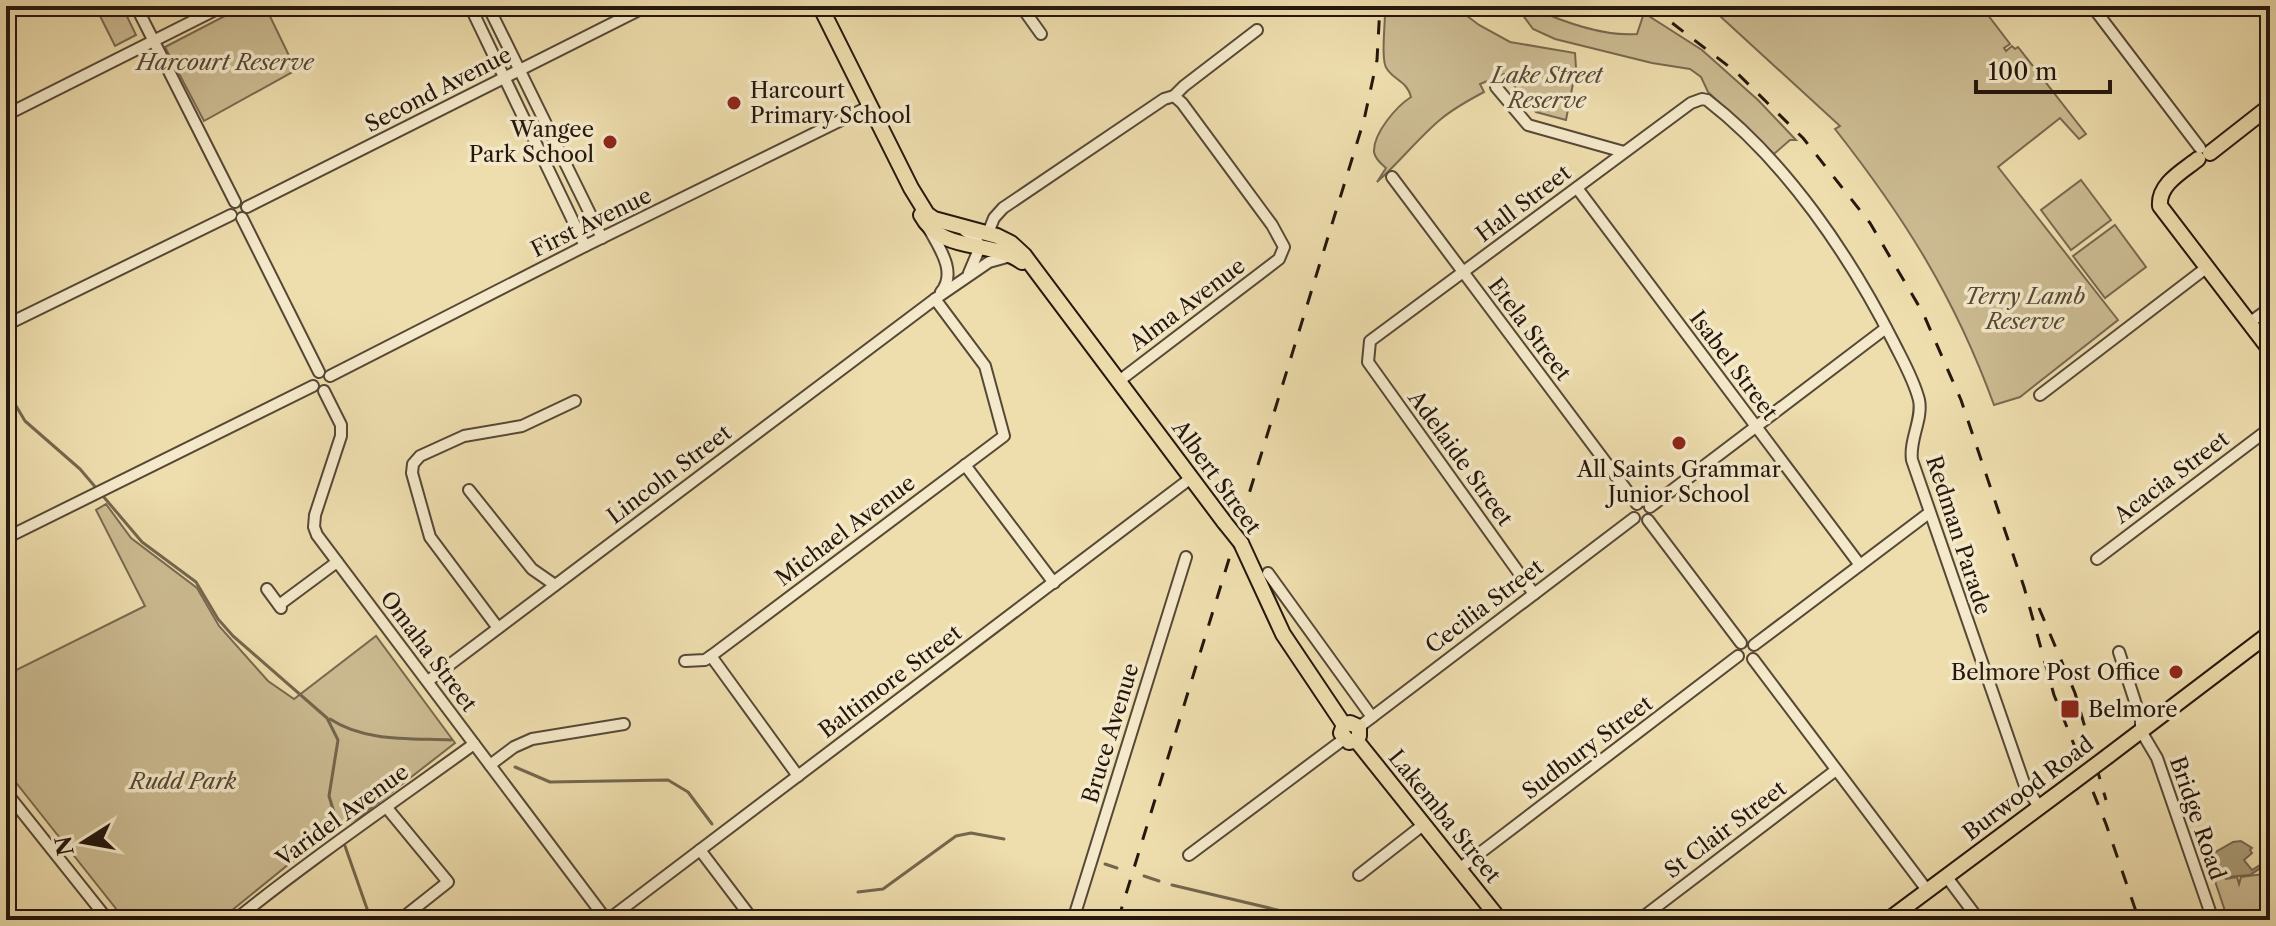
<svg xmlns="http://www.w3.org/2000/svg" width="2276" height="926" font-family="'Libre Caslon Text',serif">
<style>
.green{fill:#ccbb92;stroke:#786950;stroke-width:2}
.water{fill:#a99a77;stroke:#74664d;stroke-width:2}
.lines{fill:none;stroke-linecap:round;stroke-linejoin:round}
.stream{stroke:#74664d;stroke-width:3}
.minor-casing{stroke:#564836;stroke-width:14}
.major-casing{stroke:#24170e;stroke-width:18}
.minor{stroke:#f4e9ca;stroke-width:10}
.major{stroke:#eeddad;stroke-width:14}
.rail{stroke:#24170e;stroke-width:3;stroke-dasharray:14 14;stroke-linecap:butt}
.major-bridge-casing{stroke:#24170e;stroke-width:18;stroke-linecap:butt}
.major-bridge{stroke:#eeddad;stroke-width:14}
.poi-dot{fill:#8f2418;stroke:#f4e9ca;stroke-width:3}
.labels{text-anchor:middle;stroke-width:7;stroke-linejoin:round;paint-order:stroke}
.park-label{font-size:22px;font-style:italic;fill:#564836;stroke:#f4e9ca}
.street-label{font-size:22px;fill:#24170e;stroke:#f4e9ca}
.poi-label{font-size:22px;fill:#24170e;stroke:#f4e9ca;text-anchor:start}
</style>
<rect width="100%" height="100%" fill="#eeddad"/>
<filter id="stains"><feTurbulence type="fractalNoise" baseFrequency=".0025" numOctaves="4"/><feColorMatrix values="0 0 0 0 .2 0 0 0 0 .09 0 0 0 0 .02 0 0 0 .5 -.17"/></filter>
<radialGradient id="worn" r=".72"><stop offset=".6" stop-color="#630" stop-opacity="0"/><stop offset="1" stop-color="#630" stop-opacity=".3"/></radialGradient>
<g class="green">
<polygon points="95,6 122,6 136,35 115,46"/>
<polygon points="244,6 265,6 296,70 204,121 165,47"/>
<path d="M1385 6H1454L1479 25 1510 42 1575 53 1576 68 1566 120 1536 112 1504 74 1480 84 1484 92C1469 100 1454 108 1441 119 1418 138 1400 162 1377 182L1386 168C1381 164 1375 159 1374 152 1373 133 1397 106 1411 97 1407 81 1395 81 1387 69 1380 61 1386 19 1385 6Z"/>
<path d="M1709 6H1981L2010 44 2004 48 2006 51 2012 46 2015 49 2018 47 2086 134 2079 139 2060 118 1998 167 2118 320 2020 397 1994 405C1955 298 1905 218 1835 129L1840 126Z"/>
<path d="M1530 7C1561 21 1602 37 1637 34L1644 13 1702 50 1758 100 1796 140H1790L1774 154 1708 92 1701 77 1690 69 1652 63 1555 39 1533 29 1519 10Z"/>
<polygon points="2081,180 2111,220 2071,250 2041,210"/>
<polygon points="2115,225 2146,267 2105,298 2073,256"/>
<polygon points="106,504 131,538 197,588 219,626 268,681 294,699 376,636 455,743 361,816 321,838 220,920 125,920 6,770 6,675 145,606 96,510"/>
<polygon points="2219,872 2226,879 2237,877 2239,884 2241,877 2263,874 2270,887 2270,913 2260,920 2228,920 2213,875"/>
</g>
<polygon class="water" points="2241,841 2252,848 2250,850 2252,853 2244,860 2252,870 2260,865 2262,867 2250,875 2227,877 2221,872 2213,875 2211,864 2214,853 2233,842"/>
<g class="lines">
<g class="stream">
<polyline points="6,389 25,421 80,469 142,542 196,582 218,619 233,636 327,718 338,740 329,796 339,829"/>
<path d="M330 719C365 742 411 738 451 740"/>
<polyline points="515,767 550,782 668,780 688,792 712,824"/>
<polyline points="345,846 371,920"/>
<polyline points="1105,864 1117,868"/>
<polyline points="1144,876 1159,881"/>
<polyline points="1172,885 1320,920"/>
<polyline points="858,892 883,889 956,836 971,833 1004,839"/>
</g>
<defs>
<g id="minor">
<polyline points="136,6 235,202"/>
<polyline points="470,6 585,246"/>
<polyline points="488,6 602,238"/>
<polyline points="1021,6 1041,34"/>
<polyline points="2092,6 2200,148"/>
<polyline points="1496,87 1528,125 1624,152"/>
<polyline points="6,115 223,6"/>
<polyline points="1392,177 1637,504"/>
<polyline points="1577,188 1860,565"/>
<polyline points="247,207 647,6"/>
<polyline points="242,218 319,372"/>
<path d="M928 227C938 246 958 272 941 292"/>
<polyline points="965,231 975,237 980,247 969,273"/>
<polyline points="988,233 994,218 1003,208 1164,99 1174,96 1184,86 1257,30"/>
<polyline points="2249,323 2270,308"/>
<polyline points="6,325 231,215"/>
<polyline points="330,376 585,246 870,106"/>
<polyline points="1119,381 1279,259 1284,247 1272,225 1182,103 1174,96"/>
<polyline points="324,391 341,425 341,436 315,515 314,527 317,535 602,914"/>
<polyline points="2040,395 2206,268"/>
<polyline points="965,465 1054,583"/>
<polyline points="469,490 532,569 555,585"/>
<polyline points="1650,507 1886,328"/>
<polyline points="1648,520 1741,643"/>
<polyline points="6,538 313,386"/>
<polyline points="2097,559 2270,428"/>
<polyline points="1268,573 1372,717"/>
<polyline points="267,589 281,608"/>
<path d="M1534 594 1368 362 1370 341 1691 103 1702 99 1707 100C1786 161 1850 256 1894 343 1903 361 1914 380 1919 400 1923 419 1909 440 1912 460L2024 783 2039 807"/>
<polyline points="279,605 337,562"/>
<polyline points="498,628 430,537 412,473 413,464 420,456 464,436 522,426 575,401"/>
<polyline points="1754,645 1929,513"/>
<polyline points="2119,652 2141,720 2141,731 2157,758 2213,920"/>
<polyline points="711,656 798,776"/>
<polyline points="1753,659 1927,890"/>
<polyline points="685,661 705,660 711,656 1004,436 985,366 935,299"/>
<polyline points="428,681 935,299 989,262 1007,257"/>
<polyline points="1359,727 1634,518"/>
<polyline points="490,765 514,747 532,739 624,724"/>
<polyline points="6,792 108,920"/>
<polyline points="387,808 448,882 400,920"/>
<polyline points="700,850 753,920"/>
<polyline points="1189,855 1344,739"/>
<polyline points="1459,869 1738,656"/>
<polyline points="1359,875 1423,825"/>
<polyline points="1946,876 1979,920"/>
<polyline points="613,916 1191,478"/>
<path d="M235 920C312 858 394 802 474 744"/>
<polyline points="1073,920 1186,557"/>
<polyline points="1639,920 1836,770"/>
</g>
<g id="major">
<polyline points="820,6 911,188 927,214 934,219 997,236 1011,243 1024,255 1225,523"/>
<polyline points="2210,153 2270,106"/>
<path d="M2198 159C2183 171 2158 184 2160 206L2270 350"/>
<path d="M921 215C942 254 990 239 1022 262"/>
<polyline points="1241,543 1283,634 1344,725"/>
<polyline points="1344,725 1341,733 1349,742 1356,740 1500,920"/>
<polyline points="1344,725 1350,723 1359,727 1359,736 1356,740"/>
<polyline points="2108,756 2270,633"/>
<polyline points="1888,920 2072,783"/>
</g>
</defs>
<use href="#minor" class="minor-casing"/>
<use href="#major" class="major-casing"/>
<use href="#minor" class="minor"/>
<use href="#major" class="major"/>
<g class="rail">
<polyline points="1650,6 1736,72 1803,138 1870,223 1923,313 1961,400 2024,587 2054,695 2106,824 2139,920"/>
<polyline points="2039,608 2075,693 2106,800"/>
<polyline points="1118,920 1364,120 1377,60 1380,6"/>
</g>
<defs>
<g id="major-bridge">
<polyline points="1225,523 1241,543"/>
<polyline points="2072,783 2108,756"/>
</g>
</defs>
<use href="#major-bridge" class="major-bridge-casing"/>
<use href="#major-bridge" class="major-bridge"/>
</g>
<g class="poi-dot">
<circle cx="734" cy="103" r="8"/>
<circle cx="610" cy="142" r="8"/>
<circle cx="1679" cy="443" r="8"/>
<circle cx="2176" cy="672" r="8"/>
<rect x="2060" y="699" width="20" height="20" rx="4"/>
</g>
<g class="labels">
<g class="park-label">
<text x="225" y="70">Harcourt Reserve</text>
<text x="1547" y="83">Lake Street<tspan x="1547" dy="25">Reserve</tspan></text>
<text x="2025" y="304">Terry Lamb<tspan x="2025" dy="25">Reserve</tspan></text>
<text x="183" y="789">Rudd Park</text>
</g>
<g class="street-label">
<text transform="translate(438 89) rotate(-27)" y="8">Second Avenue</text>
<text transform="translate(1523 203) rotate(-37)" y="8">Hall Street</text>
<text transform="translate(591 222) rotate(-26)" y="8">First Avenue</text>
<text transform="translate(1187 304) rotate(-37)" y="8">Alma Avenue</text>
<text transform="translate(1530 329) rotate(53)" y="8">Etela Street</text>
<text transform="translate(1734 365) rotate(53)" y="8">Isabel Street</text>
<text transform="translate(1461 458) rotate(54)" y="8">Adelaide Street</text>
<text transform="translate(669 474) rotate(-37)" y="8">Lincoln Street</text>
<text transform="translate(1217 477) rotate(54)" y="8">Albert Street</text>
<text transform="translate(2171 477) rotate(-37)" y="8">Acacia Street</text>
<text transform="translate(845 530) rotate(-37)" y="8">Michael Avenue</text>
<text transform="translate(1959 535) rotate(72)" y="8">Redman Parade</text>
<text transform="translate(1484 606) rotate(-37)" y="8">Cecilia Street</text>
<text transform="translate(429 651) rotate(53)" y="8">Omaha Street</text>
<text transform="translate(890 681) rotate(-37)" y="8">Baltimore Street</text>
<text transform="translate(1110 733) rotate(-73)" y="8">Bruce Avenue</text>
<text transform="translate(1587 747) rotate(-37)" y="8">Sudbury Street</text>
<text transform="translate(2028 788) rotate(-37)" y="8">Burwood Road</text>
<text transform="translate(342 815) rotate(-36)" y="8">Varidel Avenue</text>
<text transform="translate(1445 816) rotate(51)" y="8">Lakemba Street</text>
<text transform="translate(2198 818) rotate(71)" y="8">Bridge Road</text>
<text transform="translate(1725 829) rotate(-37)" y="8">St Clair Street</text>
</g>
<g class="poi-label">
<text x="750" y="98">Harcourt<tspan x="750" dy="25">Primary School</tspan></text>
<text x="594" y="137" text-anchor="end">Wangee<tspan x="594" dy="25">Park School</tspan></text>
<text x="1679" y="477" text-anchor="middle">All Saints Grammar<tspan x="1679" dy="25">Junior School</tspan></text>
<text x="2160" y="680" text-anchor="end">Belmore Post Office</text>
<text x="2088" y="717">Belmore</text>
</g>
</g>
<rect width="2276" height="926" fill="none" stroke="#eeddad" stroke-width="32"/>
<rect x="8" y="8" width="2260" height="910" fill="none" stroke="#24170e" stroke-width="4"/>
<rect x="16" y="16" width="2244" height="894" fill="none" stroke="#24170e" stroke-width="2"/>
<g transform="translate(84 842) rotate(259)" stroke="#f4e9ca" stroke-width="6" paint-order="stroke">
<path d="M0-6L14 30L0 20L-14 30Z" fill="#24170e"/>
<text y="-12" font-size="22" font-weight="bold" text-anchor="middle" fill="#24170e">N</text>
</g>
<path d="M1976 80v12h134v-12" fill="none" stroke="#24170e" stroke-width="4"/>
<text x="1988" y="80" font-size="24" fill="#24170e" stroke="#f4e9ca" stroke-width="6" paint-order="stroke">100 m</text>
<rect width="100%" height="100%" filter="url(#stains)"/>
<rect width="100%" height="100%" fill="url(#worn)"/>
</svg>
